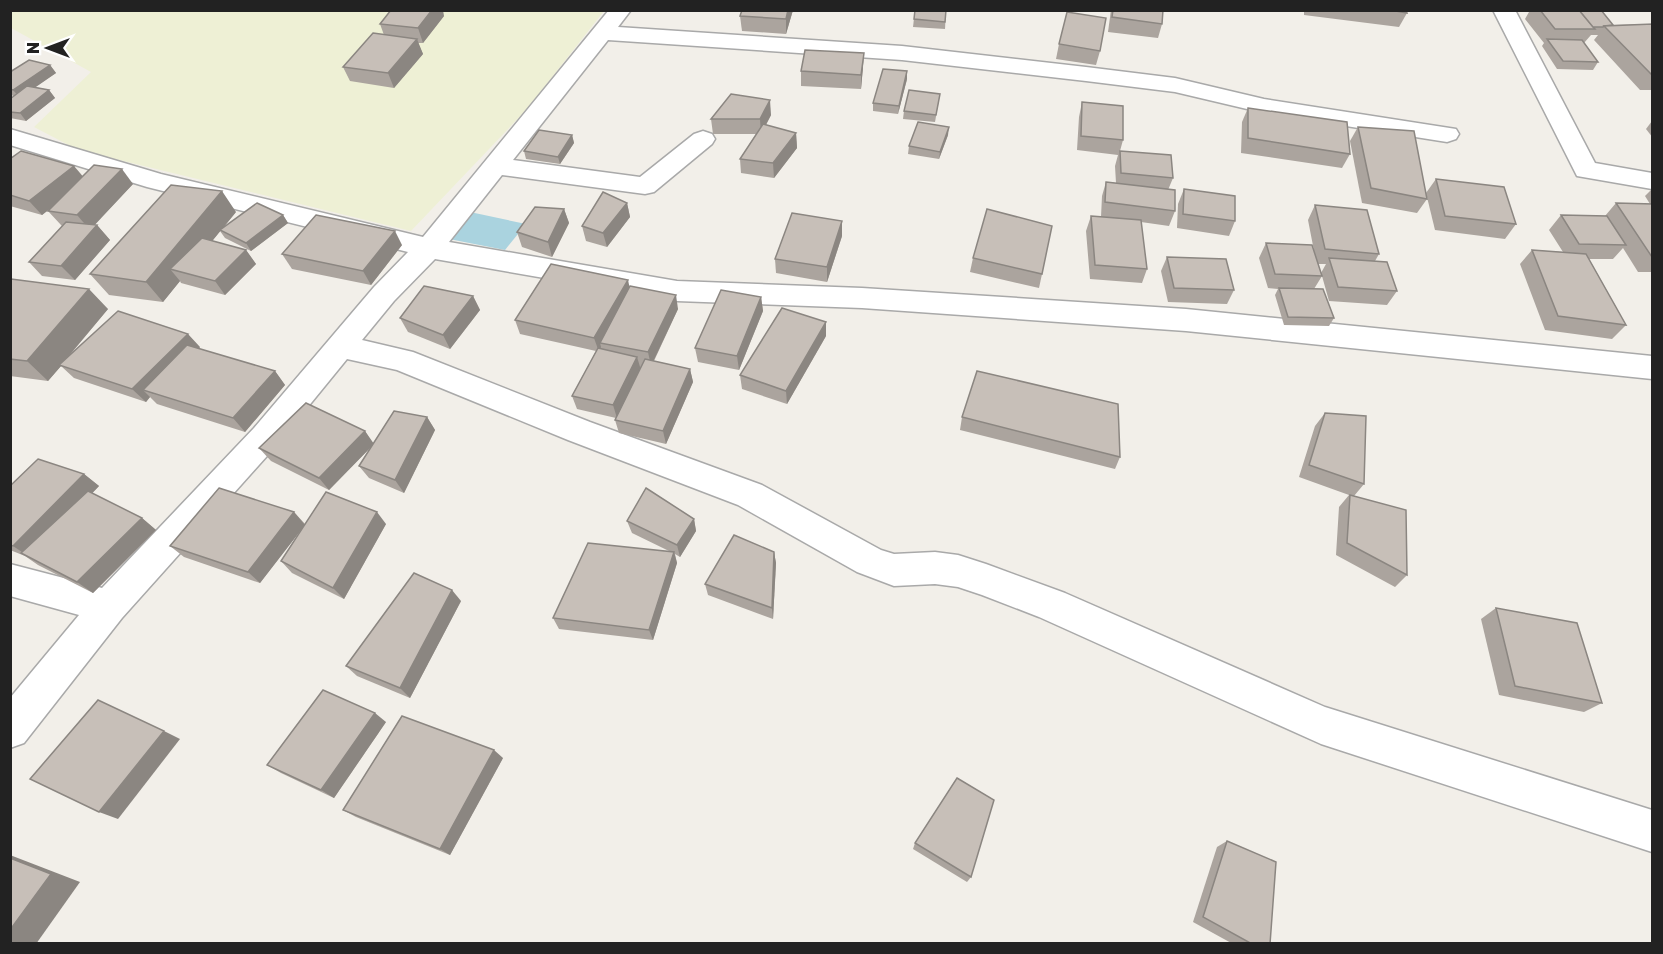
<svg xmlns="http://www.w3.org/2000/svg" width="1663" height="954" font-family="'Golos Text',sans-serif">
<style>
.farmland{fill:#eef0d5}
.water{fill:#aad3df}
.lines{fill:none;stroke-linecap:round;stroke-linejoin:round}
.minor-casing{stroke:#a9a9a9;stroke-width:3}
.minor{fill:#fff;fill-rule:evenodd}
.wall{fill:#aba49e;fill-rule:evenodd}
.shaded-wall{fill:#8b8681}
.building{fill:#c7bfb8;stroke:#8b8681;stroke-width:1.5}
</style>
<rect width="100%" height="100%" fill="#f2efe9"/>
<polygon class="farmland" points="10,11 604,11 527,109 411,231 78,150 34,127 91,72 11,28"/>
<polygon class="water" points="470,212 526,224 505,250 449,239"/>
<g class="lines">
<defs>
<g id="minor">
<polygon points="609,10 631,10 618,27 902,46 1086,67 1175,78 1264,99 1456,129 1459,134 1456,139 1447,142 1264,113 1175,92 1086,81 902,60 608,40 513,160 640,177 694,134 703,131 712,134 715,139 712,144 654,192 645,194 502,175 449,242 677,281 862,288 1186,309 1652,356 1652,379 1186,331 862,308 677,301 435,259 394,301 362,340 413,352 590,422 762,485 881,550 894,554 935,552 958,555 986,564 1065,593 1325,707 1652,810 1652,852 1321,744 1039,617 982,595 958,587 935,584 894,586 857,572 738,505 568,440 397,370 347,359 276,446 122,618 24,743 10,748 10,698 79,615 10,596 10,564 102,588 254,428 374,287 408,252 147,187 10,145 10,129 161,174 423,237"/>
<polygon points="1493,10 1515,10 1595,163 1652,173 1652,189 1577,176"/>
</g>
</defs>
<use href="#minor" class="minor-casing"/>
<use href="#minor" class="minor"/>
</g>
<g class="wall">
<polygon points="742,10 793,10 786,34 742,31 740,16"/>
<polygon points="915,10 946,10 945,29 913,27"/>
<polygon points="1111,10 1163,10 1162,24 1158,38 1108,32"/>
<polygon points="1304,10 1406,10 1407,13 1399,27 1304,15"/>
<polygon points="1521,10 1601,10 1613,25 1653,24 1653,90 1640,90 1594,40 1598,35 1591,35 1584,43 1598,62 1593,70 1557,69 1542,46 1544,43 1525,19 1529,12 1523,12"/>
<polygon points="444,16 423,43 418,43 423,54 394,88 350,81 343,67 384,35 380,24"/>
<polygon points="1059,44 1100,51 1096,65 1056,59"/>
<polygon points="50,65 56,73 35,87 49,90 55,98 26,121 10,118 10,99 14,96 10,95 10,72"/>
<polygon points="863,67 861,89 801,86 801,71"/>
<polygon points="907,79 898,114 873,111 873,103"/>
<polygon points="940,94 935,122 903,119 904,111"/>
<polygon points="1082,102 1123,140 1120,151 1173,178 1168,190 1175,211 1169,226 1141,222 1147,269 1142,283 1090,279 1086,231 1091,216 1109,218 1101,217 1102,196 1106,182 1116,183 1115,166 1118,155 1077,150 1079,117"/>
<polygon points="1248,108 1350,154 1342,168 1241,153 1242,122"/>
<polygon points="771,115 766,125 796,133 797,148 774,178 741,173 740,159 756,134 713,134 711,119"/>
<polygon points="1652,121 1653,121 1653,138 1646,129"/>
<polygon points="1358,127 1427,199 1417,213 1362,203 1350,141"/>
<polygon points="572,135 574,143 560,164 526,159 524,151"/>
<polygon points="948,135 939,159 908,154 909,146"/>
<polygon points="10,159 83,177 133,184 94,225 97,225 110,240 75,280 42,276 29,262 62,226 61,225 48,211 51,208 42,215 10,206"/>
<polygon points="1436,179 1516,224 1505,239 1435,230 1426,193"/>
<polygon points="1653,188 1653,272 1638,272 1623,248 1613,259 1589,259 1626,325 1612,339 1545,330 1520,264 1532,250 1563,252 1549,230 1561,215 1605,216 1616,203 1650,204 1645,196"/>
<polygon points="1184,189 1235,221 1229,236 1177,228 1178,204"/>
<polygon points="627,203 630,217 607,247 586,241 582,226"/>
<path d="M1315 205 1379 254 1375 261 1397 291 1387 305 1329 301 1322 276 1314 289 1334 318 1329 326 1284 325 1275 295 1278 289 1268 288 1259 258 1266 243 1315 256 1308 220ZM1318 264H1326L1321 273Z"/>
<polygon points="564,209 569,223 552,257 522,247 517,232"/>
<polygon points="236,212 223,228 283,215 288,223 251,251 225,238 220,231 212,241 246,250 256,264 225,295 181,283 180,281 163,302 109,295 90,274"/>
<polygon points="842,236 827,282 776,273 775,259"/>
<polygon points="402,245 371,285 292,269 282,254"/>
<polygon points="1167,257 1234,290 1227,304 1168,302 1161,271"/>
<polygon points="973,258 1042,274 1039,288 970,272"/>
<polygon points="10,280 108,309 69,356 200,347 199,349 275,371 285,385 245,432 157,404 150,397 146,402 74,378 61,366 48,381 10,376"/>
<polygon points="629,287 678,309 654,361 690,369 693,382 666,444 619,433 615,420 616,418 577,409 572,396 596,351 520,334 515,320"/>
<polygon points="473,296 480,310 450,349 408,332 400,318"/>
<polygon points="761,297 763,311 739,370 698,362 695,348"/>
<polygon points="826,336 787,404 742,389 740,375"/>
<polygon points="1325,413 1364,484 1354,496 1407,575 1395,587 1336,555 1339,507 1349,495 1299,477 1315,426"/>
<polygon points="427,417 435,430 404,493 369,478 359,466 371,447 329,490 271,461 259,448 365,431 373,444"/>
<polygon points="962,417 1120,457 1115,469 960,430"/>
<polygon points="84,474 99,486 92,493 142,518 156,530 93,593 38,565 25,556 10,550 10,486"/>
<polygon points="294,512 305,524 386,524 344,599 292,573 281,561 303,527 260,583 184,557 170,546"/>
<polygon points="694,519 696,531 680,557 675,554 677,563 653,640 559,629 553,618 669,551 632,533 627,521"/>
<polygon points="774,552 776,563 773,619 708,595 705,584"/>
<polygon points="461,601 410,698 357,676 346,666"/>
<polygon points="1496,608 1602,703 1584,712 1499,695 1481,619"/>
<polygon points="386,722 334,798 281,773 267,765"/>
<polygon points="503,758 450,855 356,817 343,810"/>
<polygon points="1227,841 1270,944 1233,944 1193,922 1217,847"/>
<polygon points="915,843 971,877 967,882 913,849"/>
</g>
<g class="shaded-wall">
<polygon points="432,10 443,10 444,16 423,43 418,28"/>
<polygon points="788,10 793,10 786,34 786,19"/>
<polygon points="417,39 423,54 394,88 388,73"/>
<polygon points="864,53 863,67 861,89 861,75"/>
<polygon points="50,65 56,73 20,98 13,90"/>
<polygon points="907,71 907,79 898,114 899,106"/>
<polygon points="49,90 55,98 26,121 20,113"/>
<polygon points="770,100 771,115 761,134 760,119"/>
<polygon points="949,127 948,135 939,159 940,152"/>
<polygon points="796,133 797,148 774,178 773,163"/>
<polygon points="572,135 574,143 560,164 558,157"/>
<polygon points="74,166 86,180 42,215 29,201"/>
<polygon points="122,169 133,184 90,230 77,215"/>
<polygon points="222,191 236,212 186,273 170,269 180,281 163,302 146,282"/>
<polygon points="627,203 630,217 607,247 603,233"/>
<polygon points="564,209 569,223 552,257 548,242"/>
<polygon points="283,215 288,223 251,251 246,243"/>
<polygon points="842,221 842,236 827,282 827,267"/>
<polygon points="97,225 110,240 75,280 61,266"/>
<polygon points="395,231 402,245 371,285 363,271"/>
<polygon points="246,250 256,264 225,295 215,281"/>
<polygon points="628,280 631,294 600,343 601,347 599,352 594,338"/>
<polygon points="89,289 108,309 61,365 59,365 61,366 48,381 27,361"/>
<polygon points="676,295 678,309 651,366 648,352"/>
<polygon points="473,296 480,310 450,349 443,335"/>
<polygon points="761,297 763,311 739,370 737,356"/>
<polygon points="826,322 826,336 787,404 786,391"/>
<polygon points="188,334 200,347 154,394 143,390 150,397 146,402 132,389"/>
<polygon points="637,357 641,370 617,418 613,405"/>
<polygon points="690,369 693,382 666,444 663,431"/>
<polygon points="275,371 285,385 245,432 233,418"/>
<polygon points="427,417 435,430 404,493 395,480"/>
<polygon points="365,431 374,444 329,490 319,478"/>
<polygon points="84,474 99,486 31,558 13,546"/>
<polygon points="294,512 305,525 260,583 248,572"/>
<polygon points="377,512 386,524 344,599 333,588"/>
<polygon points="142,518 156,530 93,593 77,582"/>
<polygon points="694,519 696,531 680,557 677,545"/>
<polygon points="674,552 677,563 653,640 649,630"/>
<polygon points="774,552 776,563 773,619 772,608"/>
<polygon points="452,590 461,601 410,698 400,688"/>
<polygon points="375,713 386,722 334,798 321,790"/>
<polygon points="164,731 180,739 118,819 99,812"/>
<polygon points="494,750 503,758 450,855 440,849"/>
<polygon points="10,855 80,882 36,944 10,944"/>
</g>
<g class="building">
<polygon points="391,10 432,10 418,28 380,24"/>
<polygon points="742,10 788,10 786,19 740,16"/>
<polygon points="915,10 946,10 945,22 914,19"/>
<polygon points="1113,10 1163,10 1162,24 1112,17"/>
<polygon points="1390,10 1406,10 1407,13"/>
<polygon points="1540,10 1579,10 1595,29 1555,29"/>
<polygon points="1579,10 1601,10 1613,25 1604,26 1603,27 1593,27"/>
<polygon points="1067,12 1106,18 1100,51 1059,44"/>
<polygon points="1653,24 1653,75 1652,75 1604,26"/>
<polygon points="373,33 417,39 388,73 343,67"/>
<polygon points="1547,39 1582,40 1598,62 1563,61"/>
<polygon points="805,50 864,53 861,75 801,71"/>
<polygon points="29,60 50,65 13,90 10,89 10,72"/>
<polygon points="883,69 907,71 899,106 873,103"/>
<polygon points="27,86 49,90 20,113 10,112 10,99"/>
<polygon points="909,90 940,94 936,115 904,111"/>
<polygon points="731,94 770,100 760,119 711,119"/>
<polygon points="1082,102 1123,106 1123,140 1081,136"/>
<polygon points="1248,108 1347,122 1350,154 1248,138"/>
<polygon points="918,122 949,127 940,152 909,146"/>
<polygon points="763,124 796,133 773,163 740,159"/>
<polygon points="1358,127 1414,131 1427,199 1371,188"/>
<polygon points="539,130 572,135 558,157 524,151"/>
<polygon points="21,151 74,166 29,201 10,195 10,159"/>
<polygon points="1120,151 1171,155 1173,178 1121,173"/>
<polygon points="94,165 122,169 77,215 48,211"/>
<polygon points="1436,179 1504,187 1516,224 1445,216"/>
<polygon points="1106,182 1175,190 1175,211 1105,202"/>
<polygon points="171,185 222,191 146,282 90,274"/>
<polygon points="1184,189 1235,196 1235,221 1183,214"/>
<polygon points="603,192 627,203 603,233 582,226"/>
<polygon points="257,203 283,215 246,243 220,230"/>
<polygon points="1616,203 1653,204 1653,257 1652,257"/>
<polygon points="1315,205 1367,210 1379,254 1325,249"/>
<polygon points="535,207 564,209 548,242 517,232"/>
<polygon points="987,209 1052,226 1042,274 973,258"/>
<polygon points="792,213 842,221 827,267 775,259"/>
<polygon points="316,215 395,231 363,271 282,254"/>
<polygon points="1561,215 1607,216 1626,245 1579,244"/>
<polygon points="1091,216 1141,220 1147,269 1095,265"/>
<polygon points="66,222 97,225 61,266 29,262"/>
<polygon points="202,238 246,250 215,281 170,269"/>
<polygon points="1266,243 1312,245 1322,276 1275,274"/>
<polygon points="1532,250 1586,254 1626,325 1558,316"/>
<polygon points="1167,257 1226,259 1234,290 1174,288"/>
<polygon points="1329,258 1387,262 1397,291 1338,287"/>
<polygon points="551,264 628,280 594,338 515,320"/>
<polygon points="11,279 89,289 27,361 10,359"/>
<polygon points="424,286 473,296 443,335 400,318"/>
<polygon points="630,286 676,295 648,352 600,343"/>
<polygon points="1279,288 1323,289 1334,318 1288,317"/>
<polygon points="721,290 761,297 737,356 695,348"/>
<polygon points="782,308 826,322 786,391 740,375"/>
<polygon points="118,311 188,334 132,389 59,365"/>
<polygon points="187,345 275,371 233,418 143,390"/>
<polygon points="598,348 637,357 613,405 572,396"/>
<polygon points="645,359 690,369 663,431 615,420"/>
<polygon points="977,371 1118,404 1120,457 962,417"/>
<polygon points="306,403 365,431 319,478 259,448"/>
<polygon points="394,411 427,417 395,480 359,466"/>
<polygon points="1325,413 1366,416 1364,484 1309,465"/>
<polygon points="38,459 84,474 13,546 10,545 10,486"/>
<polygon points="219,488 294,512 248,572 170,546"/>
<polygon points="646,488 694,519 677,545 627,521"/>
<polygon points="88,491 142,518 77,582 21,553"/>
<polygon points="326,492 377,512 333,588 281,561"/>
<polygon points="1350,495 1406,510 1407,575 1347,543"/>
<polygon points="734,535 774,552 772,608 705,584"/>
<polygon points="588,543 674,552 649,630 553,618"/>
<polygon points="414,573 452,590 400,688 346,666"/>
<polygon points="1496,608 1577,623 1602,703 1515,686"/>
<polygon points="323,690 375,713 321,790 267,765"/>
<polygon points="98,700 164,731 99,812 30,779"/>
<polygon points="402,716 494,750 440,849 343,810"/>
<polygon points="957,778 994,800 971,877 915,843"/>
<polygon points="1227,841 1276,862 1270,944 1252,944 1203,917"/>
<polygon points="10,858 51,874 10,930"/>
</g>
<rect width="1663" height="954" fill="none" stroke="#222222" stroke-width="24"/>
<g transform="translate(48 48) rotate(270)" stroke="#ffffff" stroke-width="4.5" paint-order="stroke">
<path d="M0-4.5L10 22L0 15L-10 22Z" fill="#222222"/>
<text y="-9" font-size="16" font-weight="bold" text-anchor="middle" fill="#222222">N</text>
</g>
</svg>
